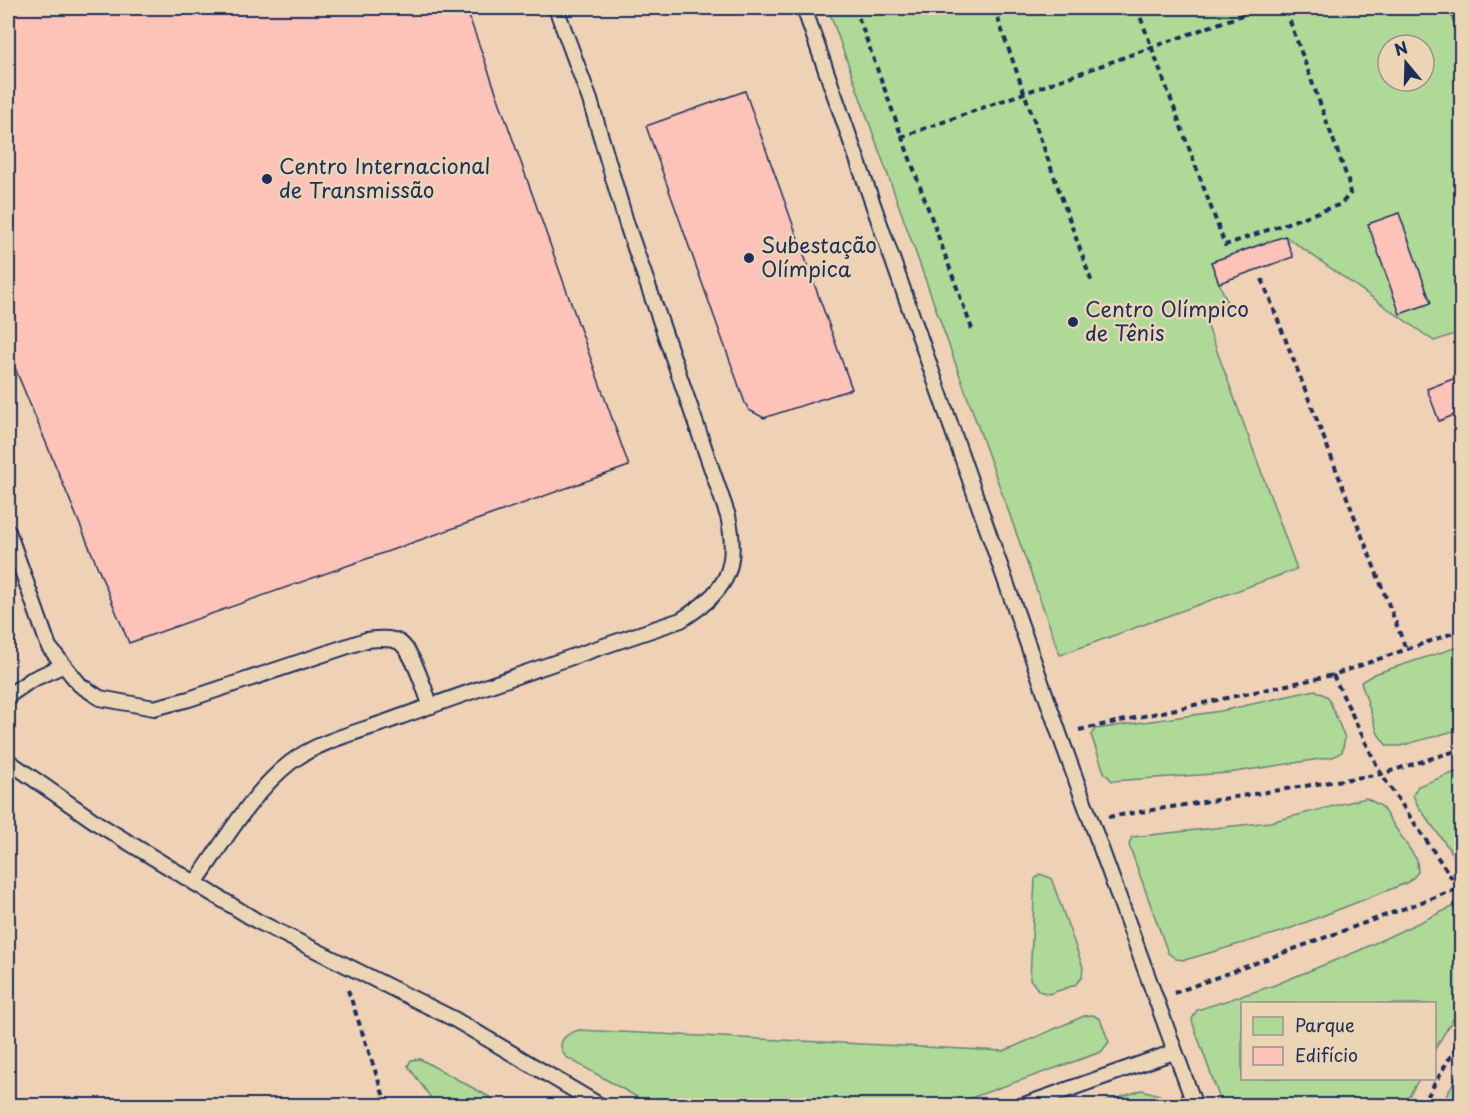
<svg xmlns="http://www.w3.org/2000/svg" width="1469" height="1113" font-family="'Playpen Sans',sans-serif">
<style>
.green{fill:#afd996;stroke:#65847a;stroke-width:1.5;fill-rule:evenodd}
.building{fill:#fdc2b8;stroke:#1b2f5e;stroke-width:1.5}
.lines{fill:none;stroke-linecap:round;stroke-linejoin:round}
.service-casing{stroke:#1b2f5e;stroke-width:18}
.path{stroke:#1b2f5e;stroke-width:4;stroke-dasharray:6 4.5;stroke-linecap:butt}
.service{stroke:#ecd5b5;stroke-width:14}
.poi-dot{fill:#1b2f5e;stroke:#ecd5b5;stroke-width:2}
.labels{text-anchor:middle;stroke-width:5;stroke-linejoin:round;paint-order:stroke}
.poi-label{font-size:21px;fill:#1b2f5e;stroke:#ecd5b5;text-anchor:start}
</style>
<rect width="100%" height="100%" fill="#efd1b6"/>
<filter id="ink" filterUnits="userSpaceOnUse"><feTurbulence type="fractalNoise" baseFrequency=".0167" numOctaves="2"/><feDisplacementMap in="SourceGraphic" scale="12" xChannelSelector="R" yChannelSelector="G"/><feConvolveMatrix kernelMatrix="1 2 1 2 8 2 1 2 1" color-interpolation-filters="sRGB"/></filter>
<g filter="url(#ink)">
<g class="green">
<path d="M828 8H1461V332L1434 341 1285 236 1211 262 1227 302 1203 313 1297 569 1060 655ZM1388 45H1424V81H1388Z"/>
<polygon points="1461,646 1461,729 1400,746 1387,746 1378,734 1361,682 1374,674"/>
<polygon points="1315,690 1328,697 1345,738 1342,752 1333,757 1228,773 1112,781 1104,772 1091,735 1095,729 1221,711"/>
<polygon points="1461,770 1461,865 1418,806 1413,795 1418,786"/>
<polygon points="1366,798 1381,806 1417,860 1418,872 1409,882 1281,932 1185,960 1176,959 1168,953 1129,845 1132,837 1270,822"/>
<polygon points="1040,874 1051,878 1083,967 1082,977 1075,985 1049,994 1039,991 1030,979 1035,879"/>
<polygon points="1452,907 1461,912 1461,1006 1435,1049 1434,1004 1242,1004 1242,1078 1419,1079 1404,1105 1222,1105 1193,1024 1192,1019 1197,1010 1272,986 1358,951"/>
<path d="M1093 1015 1100 1019 1109 1042 1101 1052 948 1106 651 1105 566 1057C555 1043 564 1034 579 1030L1004 1051 1084 1016Z"/>
<polygon points="420,1059 504,1105 436,1105 408,1066 411,1060"/>
<polygon points="1461,1067 1461,1105 1442,1105"/>
<polygon points="1142,1090 1159,1095 1171,1105 1096,1105"/>
</g>
<g class="building">
<polygon points="8,8 466,8 629,466 129,643 8,351"/>
<polygon points="1449,8 1462,8 1462,33 1458,34"/>
<polygon points="745,91 852,389 764,418 749,410 745,403 646,126"/>
<polygon points="1399,213 1431,303 1400,314 1368,224"/>
<polygon points="1285,236 1293,257 1219,283 1211,262"/>
<polygon points="1458,377 1462,387 1462,412 1439,421 1427,389"/>
</g>
<g class="lines">
<defs>
<g id="service">
<polyline points="804,8 1060,736 1195,1106"/>
<path d="M8 531 49 647 80 685 100 698 154 708 189 699 366 640C376 639 389 637 399 642 413 650 424 690 431 706"/>
<polyline points="8,696 31,680 62,666"/>
<polyline points="8,761 100,825 257,921 454,1019 601,1106"/>
<path d="M195 883C224 842 251 793 291 762 320 740 363 731 397 718 491 684 586 652 681 620 725 592 740 570 728 516L627 225 590 100 556 8"/>
<polyline points="1021,1106 1174,1052"/>
</g>
</defs>
<use href="#service" class="service-casing"/>
<g class="path">
<polyline points="855,8 972,329"/>
<polyline points="994,8 1092,283"/>
<polyline points="1137,8 1225,245 1341,204 1350,194 1348,180 1285,8"/>
<polyline points="901,137 1262,8"/>
<polyline points="1262,279 1406,649"/>
<polyline points="1462,630 1333,675 1381,774 1462,893"/>
<polyline points="1079,730 1333,675"/>
<polyline points="1108,817 1381,774 1462,749"/>
<polyline points="348,990 387,1106"/>
<polyline points="1174,993 1457,889"/>
<polyline points="1422,1106 1462,1036"/>
</g>
<use href="#service" class="service"/>
</g>
</g>
<g class="poi-dot">
<circle cx="267" cy="179" r="6"/>
<circle cx="749" cy="258" r="6"/>
<circle cx="1073" cy="322" r="6"/>
</g>
<g class="labels">
<g class="poi-label">
<text x="279" y="174">Centro Internacional<tspan x="279" dy="24">de Transmissão</tspan></text>
<text x="761" y="253">Subestação<tspan x="761" dy="24">Olímpica</tspan></text>
<text x="1085" y="317">Centro Olímpico<tspan x="1085" dy="24">de Tênis</tspan></text>
</g>
</g>
<rect width="1469" height="1113" fill="none" stroke="#ecd5b5" stroke-width="30"/>
<rect x="15" y="15" width="1439" height="1083" fill="none" stroke="#1b2f5e" stroke-width="2" filter="url(#ink)"/>
<rect x="1241" y="1002" width="195" height="78" fill="#ecd5b5" stroke="#989392" stroke-width="1.5"/>
<rect x="1253" y="1017" width="30" height="18" fill="#afd996" stroke="#989392" stroke-width="1.5"/>
<text x="1295" y="1032" font-size="18" fill="#1b2f5e">Parque</text>
<rect x="1253" y="1047" width="30" height="18" fill="#fdc2b8" stroke="#989392" stroke-width="1.5"/>
<text x="1295" y="1062" font-size="18" fill="#1b2f5e">Edifício</text>
<g transform="translate(1406 63) rotate(341)"><circle r="28" fill="#ecd5b5" stroke="#989392" stroke-width="1.5"/>
<path d="M0-4.5L10 22L0 15L-10 22Z" fill="#1b2f5e"/>
<text y="-9" font-size="16" font-weight="bold" text-anchor="middle" fill="#1b2f5e">N</text>
</g>
</svg>
